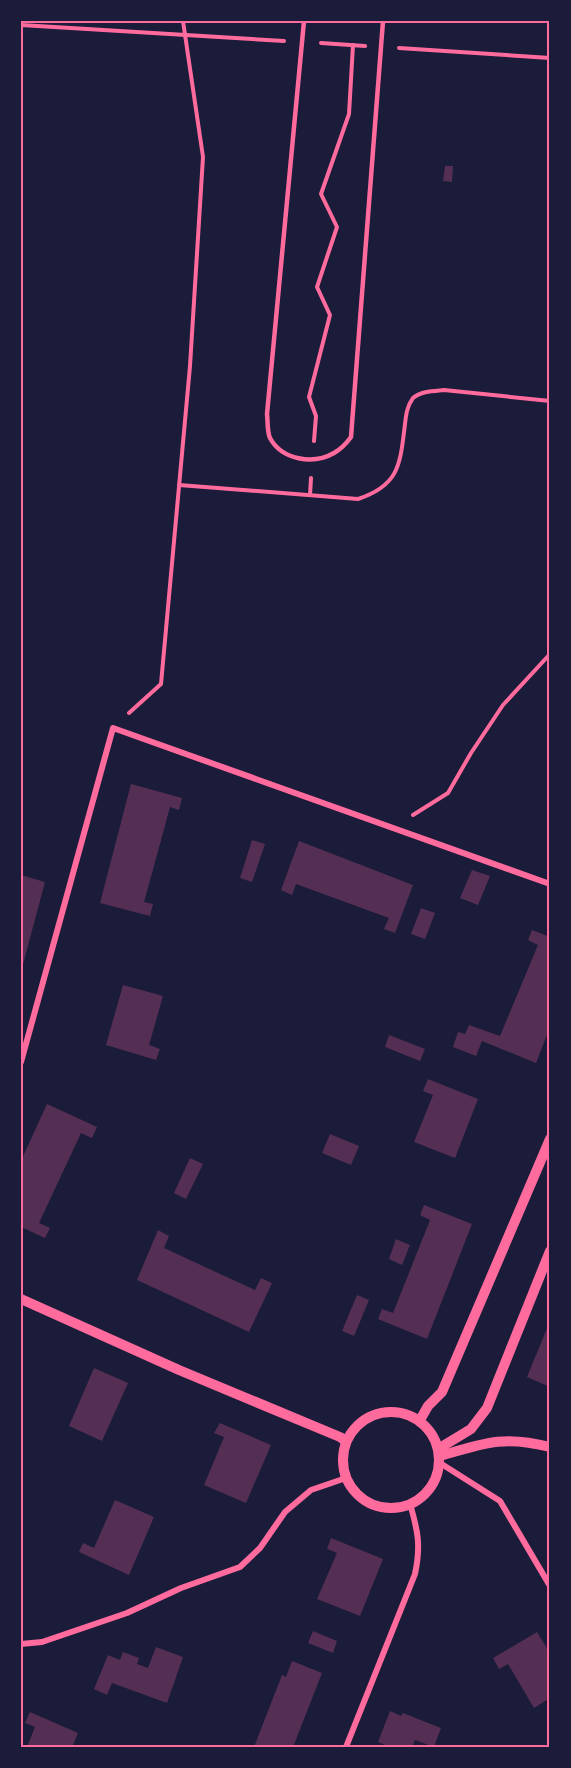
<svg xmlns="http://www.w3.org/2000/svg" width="571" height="1768" font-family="Mulish,sans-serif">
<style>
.building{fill:#542f53}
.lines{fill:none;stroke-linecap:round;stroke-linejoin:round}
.path{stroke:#ff6b9d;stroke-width:4}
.service{stroke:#ff6b9d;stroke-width:4.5}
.minor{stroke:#ff6b9d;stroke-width:6}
.tertiary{stroke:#ff6b9d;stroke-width:10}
.neatline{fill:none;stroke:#ff6b9d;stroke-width:2}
</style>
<rect width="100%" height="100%" fill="#1b1b3a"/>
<g class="building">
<polygon points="445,166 453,166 452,182 443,181"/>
<polygon points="131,784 182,798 179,810 170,807 157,855 144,902 153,904 150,916 100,903"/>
<polygon points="252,840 265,844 252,882 240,878"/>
<polygon points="299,841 413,885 395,933 384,929 389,918 296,884 292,895 281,890"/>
<polygon points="472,870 490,876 478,905 460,898"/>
<polygon points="21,875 45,882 22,968 21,968"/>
<polygon points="421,908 435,913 425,939 411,934"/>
<polygon points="532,930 550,937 550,1027 536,1063 482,1041 476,1056 453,1047 458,1032 465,1034 469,1025 500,1036 538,945 528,940"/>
<polygon points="123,985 163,996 149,1045 160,1049 156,1060 106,1045"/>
<polygon points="389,1035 425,1049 420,1061 385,1047"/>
<polygon points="428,1079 478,1099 455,1158 414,1142 433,1095 423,1091"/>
<polygon points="47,1104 97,1127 92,1138 81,1133 39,1223 50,1228 45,1238 21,1227 21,1161"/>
<polygon points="330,1134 359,1146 351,1165 322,1153"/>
<polygon points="190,1158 203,1164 186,1199 174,1193"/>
<polygon points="424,1205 472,1224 427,1339 378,1319 382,1309 393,1313 430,1220 420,1215"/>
<polygon points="158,1230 169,1236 164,1248 255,1290 261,1278 272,1283 249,1332 137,1280"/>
<polygon points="396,1239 410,1245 402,1265 389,1259"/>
<polygon points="357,1295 369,1300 354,1336 342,1331"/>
<polygon points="550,1321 550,1387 527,1377"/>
<polygon points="94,1368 128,1383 102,1441 69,1426"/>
<polygon points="220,1423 271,1445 246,1503 204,1485 224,1437 214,1433"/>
<polygon points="115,1500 154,1517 129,1575 79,1552 83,1543 94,1548"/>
<polygon points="331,1538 383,1559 360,1616 317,1599 337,1553 327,1549"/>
<polygon points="313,1631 337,1641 333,1653 308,1643"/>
<polygon points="537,1632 550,1653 550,1698 534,1708 508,1664 499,1669 493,1658"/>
<polygon points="156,1647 183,1657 167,1703 112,1683 107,1695 94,1689 108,1655 120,1660 123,1652 139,1658 137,1664 148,1668"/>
<polygon points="292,1661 322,1673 293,1747 254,1747 282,1675 286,1677"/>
<polygon points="390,1711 401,1716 403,1713 441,1728 434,1747 415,1740 412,1747 390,1747 378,1742"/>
<polygon points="30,1712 78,1733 72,1747 27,1747 35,1727 25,1723"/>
</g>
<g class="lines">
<g class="path">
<polyline points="21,25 284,41"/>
<polyline points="321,43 365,46"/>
<polyline points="399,48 550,58"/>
<polyline points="314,441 316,416 309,397 330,315 317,287 337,227 321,194 349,114 353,45"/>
<path d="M179 485 358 499C400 485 400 464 405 424 406 415 407 406 413 398 421 391 434 391 444 390L550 401"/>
<polyline points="310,495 311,478"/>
<polyline points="129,713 161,684 190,366 203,157 183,21"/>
<polyline points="413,815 448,793 471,753 503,705 550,654"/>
</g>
<path class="service" d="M304 21 267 414C268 422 267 432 270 438 282 460 313 465 334 453 341 449 346 444 351 437L383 21"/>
<g class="minor">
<polyline points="21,1062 113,728 550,884"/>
<polyline points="440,1463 500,1501 550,1586"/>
<polyline points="21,1644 42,1642 127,1613 181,1588 240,1567 260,1548 285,1512 311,1490 346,1478"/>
<path d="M346 1747 415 1574C421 1546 418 1531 410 1504"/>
</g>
<g class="tertiary">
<polyline points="21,1299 179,1370 340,1437 346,1441"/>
<circle cx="391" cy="1460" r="48"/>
<polyline points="420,1420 428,1406 442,1392 550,1139"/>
<polyline points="438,1449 471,1429 487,1408 550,1251"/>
<path d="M440 1456C484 1443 504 1435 550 1447"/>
</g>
</g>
<rect width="571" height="1768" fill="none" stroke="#1b1b3a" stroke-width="45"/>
<rect x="22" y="22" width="526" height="1724" class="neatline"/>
</svg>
